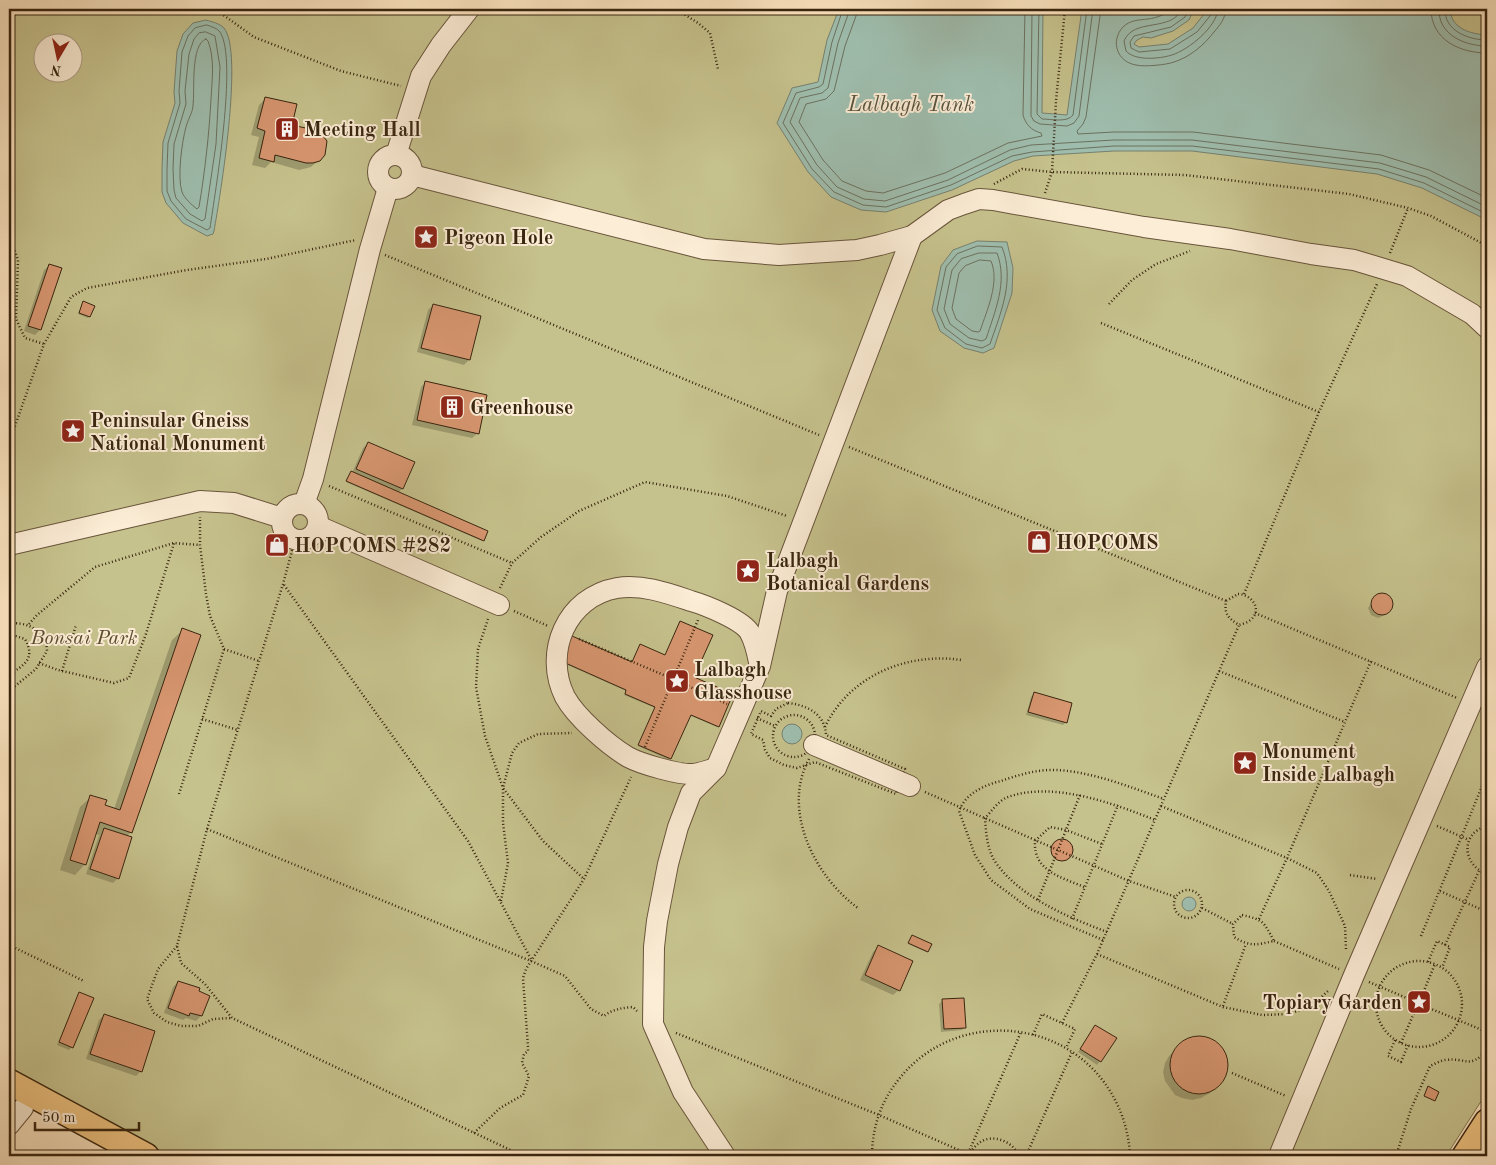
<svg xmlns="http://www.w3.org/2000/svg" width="1496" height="1165" font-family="'Old Standard TT',serif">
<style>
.green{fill:#c6c28d;stroke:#7f744e;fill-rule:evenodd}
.water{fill:#9fbfb0;stroke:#768170}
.shadow{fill:#0003}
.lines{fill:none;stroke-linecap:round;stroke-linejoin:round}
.shore{stroke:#6c7260;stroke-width:1}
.building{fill:#d79670;stroke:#38250f}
.minor-casing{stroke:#69553b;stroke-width:22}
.major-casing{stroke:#38250f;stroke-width:28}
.path{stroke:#38250f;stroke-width:2.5;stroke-dasharray:1 2.5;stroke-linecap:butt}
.minor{stroke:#fcedd6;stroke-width:20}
.major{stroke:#eec280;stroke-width:25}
.labels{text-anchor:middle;stroke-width:4;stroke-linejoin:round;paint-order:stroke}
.poi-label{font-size:20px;font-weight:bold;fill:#38250f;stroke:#fcedd6;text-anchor:start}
.park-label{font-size:20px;font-style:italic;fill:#5c4c2e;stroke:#fcedd6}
.water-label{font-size:21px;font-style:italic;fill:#57533f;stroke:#fcedd6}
</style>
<rect width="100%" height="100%" fill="#fbe4c0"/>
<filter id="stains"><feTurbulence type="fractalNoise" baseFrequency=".004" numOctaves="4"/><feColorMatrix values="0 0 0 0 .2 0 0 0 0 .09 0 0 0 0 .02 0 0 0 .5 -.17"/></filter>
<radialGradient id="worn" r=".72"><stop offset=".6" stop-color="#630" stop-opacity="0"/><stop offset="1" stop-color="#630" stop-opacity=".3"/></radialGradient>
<path class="green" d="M9 9H1487V1092L1446 1156H170L9 1070ZM42 42H72V72H42Z"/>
<g class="water">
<path d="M839 9H1043L1042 113 1067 115 1082 9H1194L1189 20 1173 31 1151 38 1143 37 1137 40 1134 44 1139 47 1168 44 1193 28 1208 9H1450C1451 29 1471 34 1487 35V220L1422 188 1377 174 1192 151H1114L1033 156 1014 161 952 190 886 212 861 210 831 197 808 172 777 123 792 88 818 82 827 40Z"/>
<path d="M206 20C212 22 219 23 224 28 244 52 220 197 214 231L213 234 207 236 183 223 166 203 162 192V169L163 142 175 103 174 92 177 51 183 34 193 23Z"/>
<polygon points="977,241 1007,242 1013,268 1012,293 994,348 983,353 964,348 940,331 932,310 941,266 953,250"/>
<circle cx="792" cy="734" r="10"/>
<circle cx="1189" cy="904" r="7"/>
</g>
<g class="shadow">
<polygon points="266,98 291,126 324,155 311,167 299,170 271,162 265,168 252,165 259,137 251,135 259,105"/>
<polygon points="50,265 40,330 35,335 24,331 44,270"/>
<polygon points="83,303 93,306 88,318 78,314"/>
<polygon points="433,305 469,360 464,365 417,352 428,310"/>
<polygon points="426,382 478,433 472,438 412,425 421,387"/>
<polygon points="368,443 413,463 402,489 398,493 483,540 482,541 346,482 350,474 352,473 363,448"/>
<polygon points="1382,594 1389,597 1392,604 1385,615 1378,618 1371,615 1368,608 1375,597"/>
<polygon points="183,630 131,832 127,836 118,878 113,883 86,874 99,835 95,834 85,864 75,875 60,870 80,807 91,797 103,806 114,809 172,640"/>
<polygon points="561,662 632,663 692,678 718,726 717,727 689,715 669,760 638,746 655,708 624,695 626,691"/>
<polygon points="1034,694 1066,722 1063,725 1026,715 1031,697"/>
<circle cx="1061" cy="851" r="10"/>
<polygon points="911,937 927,951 926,952 908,944"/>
<polygon points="878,947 899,990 893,995 860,980 873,952"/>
<polygon points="178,982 208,996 201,1016 196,1021 186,1018 183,1020 164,1013 173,987"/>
<polygon points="80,994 72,1047 69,1050 57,1045 77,997"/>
<polygon points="943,1000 965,1027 962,1030 941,1032 939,1004"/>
<polygon points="104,1015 141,1071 136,1076 86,1059 99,1020"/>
<polygon points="1095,1026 1100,1061 1097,1065 1078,1052"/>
<polygon points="1199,1037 1208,1038 1216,1043 1223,1050 1226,1059 1226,1069 1223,1078 1210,1093 1201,1098 1192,1100 1182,1098 1175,1095 1165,1081 1163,1072 1165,1063 1169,1056 1183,1042 1191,1038"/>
</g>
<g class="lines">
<g class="shore">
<polyline points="843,9 832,42 823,84 819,87 796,93 783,123 812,169 834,192 863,205 886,207 951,185 1012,156 1032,152 1114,146 1192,146 1379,169 1424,183 1487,214"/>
<polyline points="850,9 838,43 828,88 822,93 800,98 790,122 817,165 837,187 864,199 885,201 948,180 1010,150 1031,145 1114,140 1192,140 1380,163 1426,177 1487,207"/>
<path d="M857 9 856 16 845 46 834 91 826 99 806 104 799 122 823 160 842 181 866 191 883 193 945 173 1008 143 1042 136 1041 133C1031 130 1026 125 1023 115L1025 9"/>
<polyline points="1032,9 1031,116 1034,121 1040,124 1067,126 1074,123 1079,116 1093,9"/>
<path d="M1039 9 1037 114 1042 119C1051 119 1067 123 1073 115L1087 9"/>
<polyline points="1101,9 1086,117 1083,124 1077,131 1078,134 1114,132 1193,132 1381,155 1429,170 1487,198"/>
<path d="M1173 9C1166 14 1157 18 1148 19 1139 20 1130 20 1123 27 1110 41 1117 62 1136 65 1144 67 1166 65 1174 62 1190 57 1204 45 1214 32 1220 25 1225 19 1226 9"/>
<path d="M1182 9C1171 33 1134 17 1124 41L1126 51C1135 61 1159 59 1172 55 1188 50 1217 27 1218 9"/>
<polyline points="1189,9 1185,17 1171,27 1134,36 1130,42 1131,48 1139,52 1170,49 1197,32 1210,16 1212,9"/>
<path d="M1431 9C1431 40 1460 53 1487 53"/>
<path d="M1439 9C1438 35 1465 46 1487 46"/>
<path d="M1445 9C1444 31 1469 40 1487 40"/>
<path d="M207 25C212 27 217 28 220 32 238 59 215 193 210 228L207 230 186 219 171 201 167 191V169L168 143 180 103 179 91 182 52 188 36 195 28Z"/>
<polygon points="206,32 215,36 220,67 216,144 205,219 202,221 190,214 176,198 174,190 173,169 174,144 186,104 185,91 189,54 194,39 199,33"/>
<path d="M206 39 208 41C215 59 212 80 211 99 209 135 205 171 199 207L197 209C192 205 184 198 182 192 177 177 182 141 186 127 188 119 193 112 193 105 195 91 190 44 206 39Z"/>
<path d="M978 246 1002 247C1015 280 1001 312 990 344L982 348 966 344 945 328 937 310 946 267 957 254Z"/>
<path d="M979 253H997C1008 282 995 311 986 339L982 341 969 338 950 324 944 309 952 270 961 259Z"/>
<path d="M980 260 991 261C1000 282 987 310 980 331L978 332 972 331 956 319 952 308 959 273 965 266Z"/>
</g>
</g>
<g class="building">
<polygon points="265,97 297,104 292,125 319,131 327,141 325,155 320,161 313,163 306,163 275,155 274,162 259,158 265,131 257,128"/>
<polygon points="49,264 62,268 41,330 28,326"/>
<polygon points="83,301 95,306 90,317 79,313"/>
<polygon points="433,304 481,316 470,360 421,348"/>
<polygon points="425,381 487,395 479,434 417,420"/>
<polygon points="368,442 415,462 403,489 356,469"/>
<polygon points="351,471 488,531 484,541 346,481"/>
<circle cx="1382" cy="604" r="11"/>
<polygon points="680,621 713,635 694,677 733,694 719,727 691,715 671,759 638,745 655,707 625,694 626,690 561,661 572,636 632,662 640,644 665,655"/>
<polygon points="182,628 201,635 132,833 100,822 86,865 70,860 90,795 107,800 105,805 120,810"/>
<polygon points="1034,692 1072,703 1067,723 1028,712"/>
<polygon points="104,828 132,837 119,879 90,869"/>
<circle cx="1062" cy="850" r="11"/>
<polygon points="912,935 932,944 928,952 908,943"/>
<polygon points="878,945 913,961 900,991 865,975"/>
<polygon points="178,981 200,988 199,991 210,996 202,1016 190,1013 189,1016 168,1008"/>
<polygon points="79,992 94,998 73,1048 59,1042"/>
<polygon points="964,998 966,1028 944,1029 942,999"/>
<polygon points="104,1014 155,1031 142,1072 90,1054"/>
<polygon points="1095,1025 1117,1038 1101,1062 1080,1049"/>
<circle cx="1199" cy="1065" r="29"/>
<polygon points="1428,1086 1439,1092 1435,1101 1424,1096"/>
</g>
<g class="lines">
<defs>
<g id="minor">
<polyline points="396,155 421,76 441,45 469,9"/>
<circle cx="395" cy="172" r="17"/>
<polyline points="412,175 704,249 779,255 857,250 880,245 912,236 948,210 964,204 979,199 993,200 1144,227 1230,239 1311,254 1354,260 1407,276 1472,314 1487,328"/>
<circle cx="300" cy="522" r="18"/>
<polyline points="304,504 313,479 370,249 388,188"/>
<polyline points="318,526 499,605"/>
<polyline points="9,545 200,501 234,503 282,518"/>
<polyline points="814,745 910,786"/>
<path d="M716 768C709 770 701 773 694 774 679 775 641 764 628 757 608 745 576 717 565 697 543 653 566 597 617 588 642 584 667 593 691 601 705 605 743 620 750 633 755 642 757 652 759 662"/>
<polyline points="9,1125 23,1108"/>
<polyline points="725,1156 683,1092 653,1024 654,947 657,921 668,864 678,827 691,793 716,768 760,666 777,591 912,236"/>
<polyline points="1279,1156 1354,975 1487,667"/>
</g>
<g id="major">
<polyline points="9,1082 146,1156"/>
<polyline points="1465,1156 1487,1122"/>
</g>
</defs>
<use href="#minor" class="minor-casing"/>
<use href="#major" class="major-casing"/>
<g class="path">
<polyline points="215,9 254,37 341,71 401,86"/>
<polyline points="676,9 698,23 710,33 718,69"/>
<polyline points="994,184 1022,169 1052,172 1185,175 1349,194 1408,208 1431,216 1487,246"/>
<polyline points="1045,193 1052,172 1056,101 1065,9"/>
<polyline points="9,234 18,260 16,319 25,338 44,344"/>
<polyline points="1390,253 1408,208"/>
<polyline points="385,255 819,435"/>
<polyline points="1109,304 1132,280 1156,264 1190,251"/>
<polyline points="1101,323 1319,412"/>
<polyline points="9,443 44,344 71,297 87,288 187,270 266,259 356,240"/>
<polyline points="849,447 1226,601"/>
<polyline points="329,486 512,563"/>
<polyline points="295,540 283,584 207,829 177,946 181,963 205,984 232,1018 523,1156"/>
<polyline points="284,585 468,841 531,959"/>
<polyline points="500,588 512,563 541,537 579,511 645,482 727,496 787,516"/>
<path d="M1238 594C1252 594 1264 611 1249 621 1246 623 1242 624 1239 625 1228 618 1224 614 1226 601Z"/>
<polyline points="1244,594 1319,412 1377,284"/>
<polyline points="514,611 548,626"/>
<polyline points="1255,613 1457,698"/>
<polyline points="488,619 478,649 476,687 485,736 503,788 543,841 584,879"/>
<path d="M9 623C27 623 33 626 46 639L47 651 36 669 9 691"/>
<polyline points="29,624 37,615 95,567 174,543 200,545"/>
<path d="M9 634 25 639C36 659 24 665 9 675"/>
<polyline points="579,639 673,679 727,704"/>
<polyline points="224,649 259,661"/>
<polyline points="39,663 58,670 114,683 129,678 146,634 174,543"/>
<polyline points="62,671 76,625"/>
<polyline points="1219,671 1345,722"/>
<path d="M788 703C807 705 825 714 826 735L905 769 896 794 815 762 797 768 784 765 770 758 765 750 763 740 751 734 761 711 771 716 776 709Z"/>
<circle cx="794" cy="736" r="21"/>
<polyline points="757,718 775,726"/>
<polyline points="202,719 238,730"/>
<path d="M825 727C849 676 907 652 961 660"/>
<polyline points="645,747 698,620"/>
<path d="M809 759C781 810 815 877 858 908"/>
<polyline points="925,792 1129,881 1176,897"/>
<polyline points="179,794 224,649 210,616 206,594 200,545 200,517"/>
<polyline points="1161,806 1287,858 1317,873 1329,891 1345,926 1346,949"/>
<polyline points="1437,826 1469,840"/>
<path d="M1487 826C1460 833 1462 865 1487 874"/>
<path d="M207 829 531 961 565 976 591 1009 604 1016C613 1009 622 1008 633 1007L637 1011"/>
<polyline points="1350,875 1377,879"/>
<path d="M1084 887C1061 877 1033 871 1035 841L1050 827 1066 830 1102 844"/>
<circle cx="1188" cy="904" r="14"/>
<polyline points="1440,891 1487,912"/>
<polyline points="1038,900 1080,795"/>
<polyline points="501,901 508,863 503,823 503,788 512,753 519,743 538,734 572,733"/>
<polyline points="1202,908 1233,924"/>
<path d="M1242 915C1264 920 1263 921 1274 941 1256 945 1250 947 1234 937L1233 924Z"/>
<polyline points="1072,919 1118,805"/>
<polyline points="1259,919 1287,858 1371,661"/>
<path d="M1107 932C1068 917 1021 898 996 863 987 850 986 833 985 818 991 812 999 800 1008 797 1052 781 1113 803 1155 820"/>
<polyline points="1421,936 1487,774"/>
<path d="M1103 940 1030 909 991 880 975 855 959 811C965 794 984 785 1001 781 1018 775 1038 769 1057 770 1093 772 1130 787 1164 799"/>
<polyline points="1274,941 1339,969"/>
<polyline points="9,945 84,981"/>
<polyline points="1445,945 1479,871"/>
<polyline points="177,946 158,969 147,999 154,1013 167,1022 181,1026 198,1026 213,1019 232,1018"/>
<polyline points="1097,954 1223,1007 1262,1015 1289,1014 1313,1005 1329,990"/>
<circle cx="1419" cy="1004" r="43"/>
<polyline points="1428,962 1437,941 1450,947 1442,968"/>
<polyline points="1369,982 1409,999"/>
<polyline points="1423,993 1409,999 1414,1013 1429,1008 1423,993 1435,964"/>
<polyline points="1223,1006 1246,944"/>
<polyline points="1429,1008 1487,1032"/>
<polyline points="1062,1023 1097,954 1239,625"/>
<polyline points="676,1033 879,1115 968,1154"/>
<polyline points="1033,1035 1042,1014 1075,1029 1066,1048"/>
<polyline points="1395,1040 1388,1056 1401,1062 1408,1045"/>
<polyline points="1401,1043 1414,1013"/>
<polyline points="1232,1073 1286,1096"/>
<polyline points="474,1133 500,1108 523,1095 529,1076 522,1063 524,1054 528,1051 528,1047 523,978 526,969 584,879 631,777"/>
<path d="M970 1152C973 1149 976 1145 979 1143 992 1133 1013 1141 1019 1156"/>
<path d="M872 1156C872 1128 881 1101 899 1079 956 1007 1071 1017 1114 1098 1124 1116 1129 1136 1130 1156"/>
<polyline points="967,1156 1021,1032"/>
<polyline points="1026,1156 1072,1052"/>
<path d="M1396 1156 1411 1109 1430 1066C1435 1064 1441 1060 1446 1060 1466 1057 1469 1070 1487 1050"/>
</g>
<use href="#minor" class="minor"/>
<use href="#major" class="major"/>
</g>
<defs>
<symbol id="building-square" viewBox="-11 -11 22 22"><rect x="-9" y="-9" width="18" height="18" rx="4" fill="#8f2418" stroke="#fcedd6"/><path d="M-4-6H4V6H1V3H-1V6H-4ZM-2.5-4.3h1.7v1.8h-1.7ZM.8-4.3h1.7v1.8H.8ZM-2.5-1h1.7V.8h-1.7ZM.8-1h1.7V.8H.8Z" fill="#fff"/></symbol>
<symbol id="sight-square" viewBox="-11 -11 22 22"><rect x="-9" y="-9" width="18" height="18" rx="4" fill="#8f2418" stroke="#fcedd6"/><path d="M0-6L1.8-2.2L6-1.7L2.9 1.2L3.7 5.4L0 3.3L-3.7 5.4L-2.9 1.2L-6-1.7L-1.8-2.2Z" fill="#fff"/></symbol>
<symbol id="shop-square" viewBox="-11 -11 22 22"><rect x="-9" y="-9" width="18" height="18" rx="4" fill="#8f2418" stroke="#fcedd6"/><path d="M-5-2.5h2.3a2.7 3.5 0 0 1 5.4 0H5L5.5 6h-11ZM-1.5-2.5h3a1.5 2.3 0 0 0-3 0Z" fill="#fff"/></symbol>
</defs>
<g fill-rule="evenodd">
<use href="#building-square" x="273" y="115" width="28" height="28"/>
<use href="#sight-square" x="412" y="223" width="28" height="28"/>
<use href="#building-square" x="438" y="393" width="28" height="28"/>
<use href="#sight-square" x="59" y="417" width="28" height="28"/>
<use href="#shop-square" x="1025" y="528" width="28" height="28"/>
<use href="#shop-square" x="263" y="531" width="28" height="28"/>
<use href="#sight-square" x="734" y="557" width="28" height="28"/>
<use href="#sight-square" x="663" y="667" width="28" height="28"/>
<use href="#sight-square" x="1231" y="749" width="28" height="28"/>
<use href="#sight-square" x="1405" y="988" width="28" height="28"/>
</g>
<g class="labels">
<g class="poi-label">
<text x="304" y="136">Meeting Hall</text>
<text x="444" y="244">Pigeon Hole</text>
<text x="470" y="414">Greenhouse</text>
<text x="90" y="427">Peninsular Gneiss<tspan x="90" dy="23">National Monument</tspan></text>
<text x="1056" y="549">HOPCOMS</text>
<text x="294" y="552">HOPCOMS #282</text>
<text x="766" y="567">Lalbagh<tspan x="766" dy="23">Botanical Gardens</tspan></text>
<text x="694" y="676">Lalbagh<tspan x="694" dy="23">Glasshouse</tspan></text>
<text x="1262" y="758">Monument<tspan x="1262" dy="23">Inside Lalbagh</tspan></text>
<text x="1402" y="1009" text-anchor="end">Topiary Garden</text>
</g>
<g class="park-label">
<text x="84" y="644">Bonsai Park</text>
</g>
<g class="water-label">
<text x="911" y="111">Lalbagh Tank</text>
</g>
</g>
<rect width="1496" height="1165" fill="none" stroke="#fbe4c0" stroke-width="30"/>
<rect x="10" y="10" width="1476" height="1145" fill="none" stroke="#38250f" stroke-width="2.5"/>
<rect x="15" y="15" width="1466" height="1135" fill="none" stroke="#38250f"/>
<g transform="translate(58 58) rotate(189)"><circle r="24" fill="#fcedd6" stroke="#ae9d86"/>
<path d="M0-4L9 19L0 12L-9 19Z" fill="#8f2418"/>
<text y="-8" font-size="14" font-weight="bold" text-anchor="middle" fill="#38250f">N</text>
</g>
<path d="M35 1122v8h104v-8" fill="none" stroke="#38250f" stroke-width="2.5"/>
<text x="42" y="1122" font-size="15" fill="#38250f" stroke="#fcedd6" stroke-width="4" paint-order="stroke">50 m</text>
<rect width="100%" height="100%" filter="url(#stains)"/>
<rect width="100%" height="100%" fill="url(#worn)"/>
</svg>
